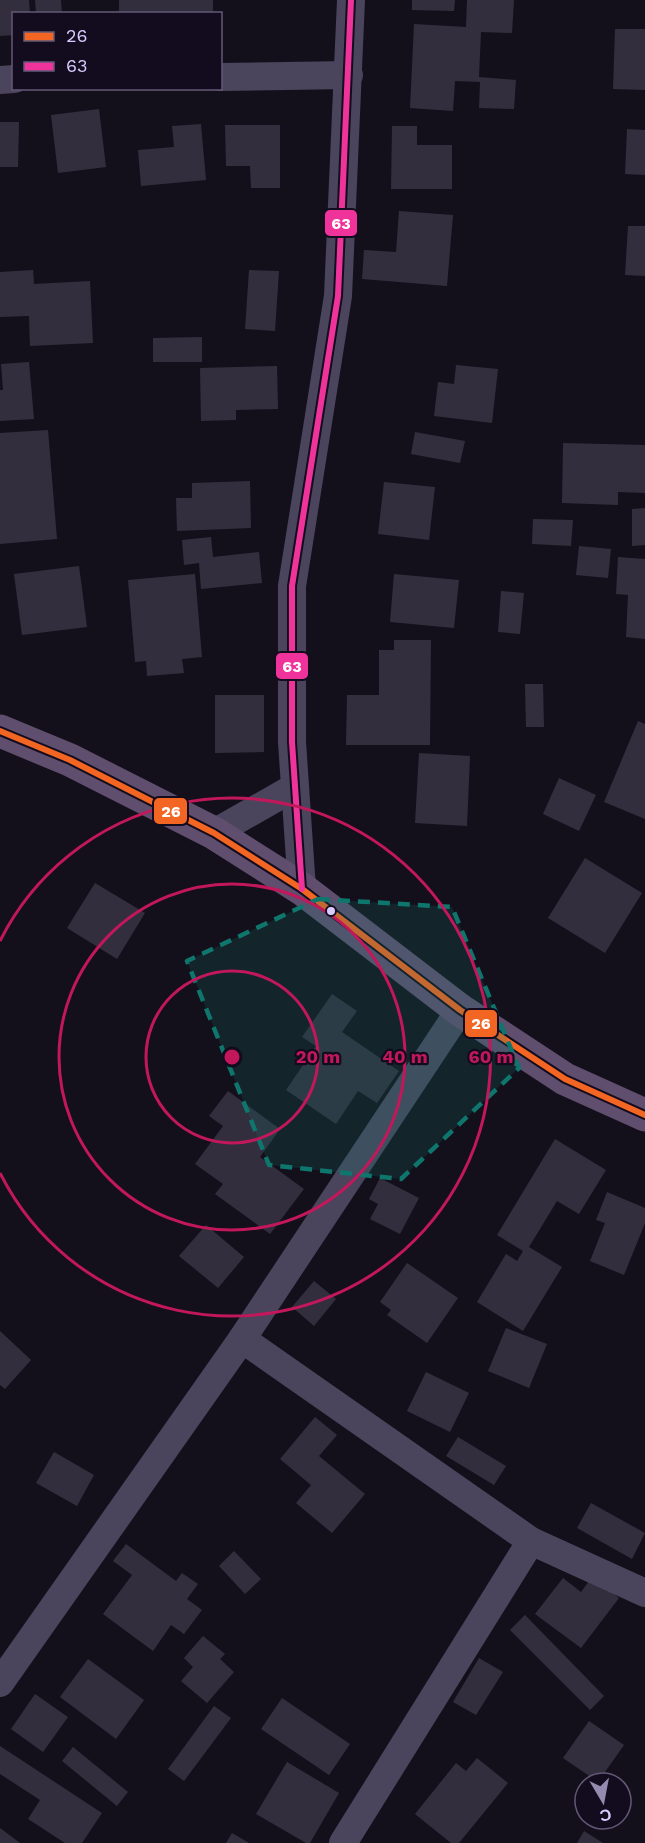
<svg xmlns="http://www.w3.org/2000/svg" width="645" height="1843" font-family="'Work Sans',sans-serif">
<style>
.building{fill:#332e3d}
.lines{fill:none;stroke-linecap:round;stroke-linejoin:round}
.street{stroke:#4a455c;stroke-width:28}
.primary{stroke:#5f4e6d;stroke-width:33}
.bus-1-casing{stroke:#130c1f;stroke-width:10}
.bus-2-casing{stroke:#130c1f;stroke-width:10}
.bus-1{stroke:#f26522;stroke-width:6}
.bus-2{stroke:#ef339a;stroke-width:6}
.marked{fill:#0f766e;fill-opacity:0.2;stroke:#0f766e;stroke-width:4.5;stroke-dasharray:12 8;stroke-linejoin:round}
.ring{fill:none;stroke:#c2185b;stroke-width:3}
.bus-dot{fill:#dacbfe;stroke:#130c1f;stroke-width:2}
.centre{fill:#c2185b;stroke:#130c1f;stroke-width:3}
.ring-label{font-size:18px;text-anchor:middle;font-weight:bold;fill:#c2185b;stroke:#130c1f;stroke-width:4.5;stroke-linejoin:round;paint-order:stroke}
.line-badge{stroke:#130c1f;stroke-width:2}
.badge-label{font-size:16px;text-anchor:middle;font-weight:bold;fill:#fff}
</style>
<rect width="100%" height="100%" fill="#14101b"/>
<g class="building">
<polygon points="0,0 29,0 30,14 14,14 14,35 0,36"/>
<polygon points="35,0 61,0 62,14 36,14"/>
<rect x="119" y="0" width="94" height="14"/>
<polygon points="412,0 455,0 454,11 412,10"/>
<polygon points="467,0 514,0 512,33 481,32 479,77 516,80 514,109 479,108 480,82 455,81 453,111 410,108 414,24 466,27"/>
<polygon points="615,29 645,29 645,90 613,89"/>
<polygon points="99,109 106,167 58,173 51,115"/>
<polygon points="0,122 19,122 18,167 0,167"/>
<polygon points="201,124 206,180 141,186 138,150 174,147 172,126"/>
<polygon points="225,125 280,125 280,188 251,188 250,166 226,166"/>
<polygon points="392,126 417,126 417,145 452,145 452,189 391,189"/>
<polygon points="627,129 645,130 645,175 625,174"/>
<polygon points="399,211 453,215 447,286 362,279 364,250 396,252"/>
<polygon points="628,226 645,226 645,276 625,275"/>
<polygon points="33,270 34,284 90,281 93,343 30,346 29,316 0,317 0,272"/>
<polygon points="249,270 279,271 275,331 245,329"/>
<polygon points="202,337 202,362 153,362 153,338"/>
<polygon points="29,362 34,419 0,421 0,390 3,390 1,364"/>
<polygon points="456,365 498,369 492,423 434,416 438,382 454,384"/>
<polygon points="277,366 278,409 236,410 236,420 201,421 200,368"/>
<polygon points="48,430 57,539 0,544 0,433"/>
<polygon points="415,432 465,441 460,463 411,454"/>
<polygon points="563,443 645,445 645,493 618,492 618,505 562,503"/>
<polygon points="250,481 251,528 177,531 176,498 192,498 192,483"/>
<polygon points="384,482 435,487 429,540 378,534"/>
<polygon points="645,508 645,545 632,546 632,509"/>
<polygon points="533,519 573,520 571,546 532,544"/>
<polygon points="211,537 213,557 259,552 262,583 201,589 199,563 184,565 182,540"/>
<polygon points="579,546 611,549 608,578 576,575"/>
<polygon points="618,557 645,559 645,639 626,637 628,595 616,594"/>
<polygon points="79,566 87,627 22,635 14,574"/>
<polygon points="195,574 202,657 182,659 184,673 147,676 146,661 135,662 128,580"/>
<polygon points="394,574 459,580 454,628 390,622"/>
<polygon points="501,591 524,593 520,634 498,632"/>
<polygon points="394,640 431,640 430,745 346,745 347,695 379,695 379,650 394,650"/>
<polygon points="525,684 543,684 544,727 526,727"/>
<polygon points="215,695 264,695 264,752 215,753"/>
<polygon points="638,721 645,724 645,819 604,802"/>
<polygon points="419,753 470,756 467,826 415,823"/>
<polygon points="559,778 596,795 579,831 543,814"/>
<polygon points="585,858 642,893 605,953 548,918"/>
<polygon points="95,883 145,913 117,959 67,928"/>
<polygon points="332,994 357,1011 342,1032 399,1071 377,1103 358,1091 336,1124 286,1090 316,1046 302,1037"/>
<polygon points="228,1091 280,1129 260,1157 304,1189 270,1234 215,1194 223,1184 195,1164 223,1126 209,1116"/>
<polygon points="555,1139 606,1170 579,1214 557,1201 529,1247 562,1267 523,1331 477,1302 506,1254 517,1261 523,1251 497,1235"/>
<polygon points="380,1178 419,1198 400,1234 370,1219 378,1204 369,1199"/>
<polygon points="607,1192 645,1208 645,1223 624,1275 590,1261 605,1223 596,1220"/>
<polygon points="206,1225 244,1257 218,1288 179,1256"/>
<polygon points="407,1263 458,1298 427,1343 387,1315 391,1310 380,1302"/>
<polygon points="314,1281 336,1299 314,1326 292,1307"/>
<polygon points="506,1328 547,1344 529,1388 488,1371"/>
<polygon points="0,1331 31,1360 5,1389 0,1385"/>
<polygon points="426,1372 469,1393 450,1432 407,1411"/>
<polygon points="315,1417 337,1435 319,1456 365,1494 332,1533 296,1503 311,1485 280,1459"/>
<polygon points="458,1437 506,1466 494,1485 446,1456"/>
<polygon points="54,1452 94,1475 77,1506 36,1483"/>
<polygon points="591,1503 645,1533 632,1559 577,1528"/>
<polygon points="126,1544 176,1581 182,1573 198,1584 187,1599 202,1610 184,1634 171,1625 153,1651 103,1614 132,1575 113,1561"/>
<polygon points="234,1551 261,1579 245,1594 219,1566"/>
<polygon points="592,1577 619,1598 581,1648 535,1614 563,1578 581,1592"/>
<polygon points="525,1615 604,1696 590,1710 510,1630"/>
<polygon points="203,1636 225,1654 220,1659 234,1672 207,1703 181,1681 193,1667 184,1658"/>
<polygon points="479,1658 503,1672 476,1715 453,1702"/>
<polygon points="88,1659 144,1700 116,1739 60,1697"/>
<polygon points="35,1694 68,1717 43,1752 11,1729"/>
<polygon points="282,1698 350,1744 329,1775 261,1729"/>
<polygon points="214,1706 231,1718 184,1781 168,1769"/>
<polygon points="589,1721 624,1745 598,1782 563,1758"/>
<polygon points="0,1746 102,1813 82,1843 65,1843 28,1819 40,1800 0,1774"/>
<polygon points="73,1747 128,1792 117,1806 62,1761"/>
<polygon points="477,1758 508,1783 459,1843 451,1843 415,1814 456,1763 466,1771"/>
<polygon points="287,1762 339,1793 310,1843 306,1843 256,1814"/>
<polygon points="0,1828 20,1843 0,1843"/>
<polygon points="584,1831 603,1843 577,1843"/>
<polygon points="232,1833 249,1843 226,1843"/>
</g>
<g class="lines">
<g class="street">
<polyline points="220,77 349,75"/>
<polyline points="0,80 14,79"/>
<polyline points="214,833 295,787"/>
<polyline points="302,889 292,742 292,586 338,296 351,0"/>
<polyline points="242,1339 531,1541 645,1593"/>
<polyline points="0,1683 242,1339 460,1010"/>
<polyline points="343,1843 531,1541"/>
</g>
<polyline class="primary" points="0,731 70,760 214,833 302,889 460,1010 565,1079 645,1115"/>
<defs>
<polyline id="bus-1" points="0,731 70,760 214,833 302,889 460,1010 565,1079 645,1115"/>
<polyline id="bus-2" points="302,889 292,742 292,586 338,296 351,0"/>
</defs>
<use href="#bus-1" class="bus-1-casing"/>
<use href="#bus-2" class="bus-2-casing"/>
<use href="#bus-1" class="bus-1"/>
<use href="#bus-2" class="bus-2"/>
</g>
<path class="marked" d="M318 899 452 907 519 1068 401 1179 269 1165 187 961Z"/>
<g class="ring">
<circle cx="232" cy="1057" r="86"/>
<circle cx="232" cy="1057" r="173"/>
<path d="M0 941A259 259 0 1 1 0 1173"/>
</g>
<circle class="bus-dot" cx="331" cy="911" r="5"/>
<circle cx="232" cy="1057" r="9" class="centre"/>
<g class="ring-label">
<text x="318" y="1063">20 m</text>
<text x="405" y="1063">40 m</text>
<text x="491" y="1063">60 m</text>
</g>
<g class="line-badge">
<rect x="324" y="209" width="34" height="28" rx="6" fill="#ef339a"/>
<rect x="275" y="652" width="34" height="28" rx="6" fill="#ef339a"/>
<rect x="153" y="797" width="35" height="28" rx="6" fill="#f26522"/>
<rect x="464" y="1009" width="34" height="29" rx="6" fill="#f26522"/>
</g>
<g class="badge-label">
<text x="341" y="229">63</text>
<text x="292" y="672">63</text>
<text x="171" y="817">26</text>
<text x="481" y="1029">26</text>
</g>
<rect x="12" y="12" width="210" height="78" fill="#130c1f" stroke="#635878" stroke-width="1.5"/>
<rect x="24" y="32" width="30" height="9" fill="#f26522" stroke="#635878" stroke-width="1.5"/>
<text x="66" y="42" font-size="18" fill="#dacbfe">26</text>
<rect x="24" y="62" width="30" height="9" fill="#ef339a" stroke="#635878" stroke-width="1.5"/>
<text x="66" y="72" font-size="18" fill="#dacbfe">63</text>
<g transform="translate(603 1801) rotate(170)"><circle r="28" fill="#130c1f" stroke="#635878" stroke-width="1.5"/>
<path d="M0-4.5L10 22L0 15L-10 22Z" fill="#958aaf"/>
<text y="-9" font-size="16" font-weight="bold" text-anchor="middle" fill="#dacbfe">С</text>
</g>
</svg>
